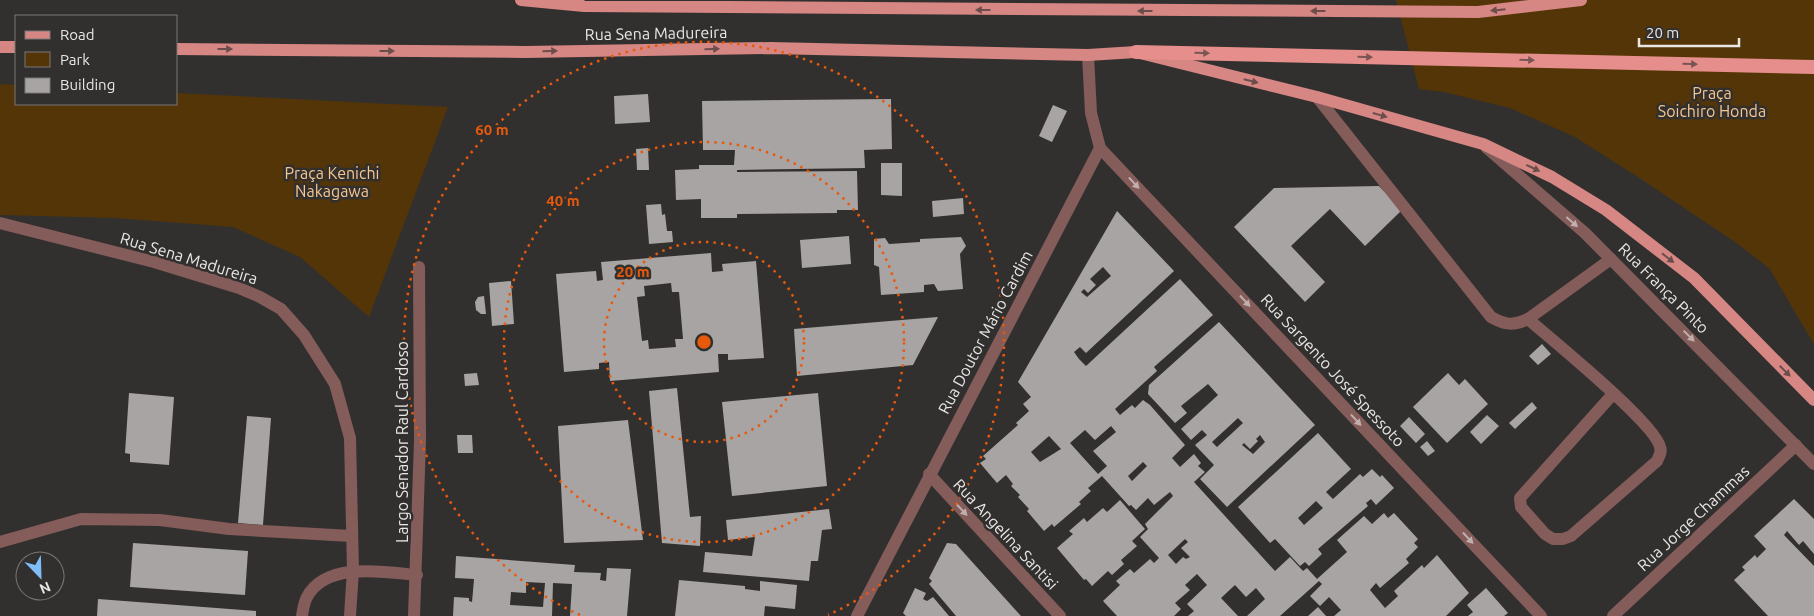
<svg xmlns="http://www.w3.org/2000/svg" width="1814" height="616" font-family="Ubuntu,sans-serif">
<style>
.green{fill:#543508}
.building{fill:#a8a4a3;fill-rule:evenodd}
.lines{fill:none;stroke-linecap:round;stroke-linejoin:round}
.service{stroke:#845c5a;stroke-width:12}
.minor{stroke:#845c5a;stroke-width:12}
.primary{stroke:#d68683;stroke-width:12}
.trunk{stroke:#e68e8b;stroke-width:14}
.oneway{fill:#6b4e4c}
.oneway2{fill:#7a5653}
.oneway3{fill:#c0afad}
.ring{fill:none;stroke:#e8590c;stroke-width:2.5;stroke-dasharray:2.5 5}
.labels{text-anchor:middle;stroke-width:5;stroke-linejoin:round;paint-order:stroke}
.street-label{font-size:16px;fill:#e8e7e5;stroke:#32302e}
.park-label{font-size:16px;fill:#f6c691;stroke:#32302e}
.centre{fill:#e8590c;stroke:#32302e;stroke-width:2.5}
.ring-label{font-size:15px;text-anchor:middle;font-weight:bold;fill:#e8590c;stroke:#32302e;stroke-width:5;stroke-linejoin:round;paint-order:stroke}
</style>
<rect width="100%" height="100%" fill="#32302e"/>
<g class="green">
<polygon points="1396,0 1814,0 1814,344 1769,268 1735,242 1638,177 1575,137 1510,108 1444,92 1419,89"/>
<polygon points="0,84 16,85 16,104 176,104 176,93 448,107 369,317 300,257 233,227 116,218 0,215"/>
</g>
<g class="building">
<polygon points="648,94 650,122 615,124 614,96"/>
<polygon points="891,99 892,149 864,150 865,168 737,170 737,172 857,171 858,210 837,210 837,213 737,214 737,218 701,218 701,199 676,200 675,170 699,169 699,165 734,165 735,150 703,150 702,101"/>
<polygon points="1053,105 1067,111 1052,142 1039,136"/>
<polygon points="648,148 649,170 637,170 636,149"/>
<polygon points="881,163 902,163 902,196 881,195"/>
<polygon points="1379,186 1402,210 1365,246 1330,209 1291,246 1325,282 1305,302 1234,227 1274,188"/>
<polygon points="963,198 964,214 933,217 932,201"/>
<polygon points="661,204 662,215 665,214 667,231 672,231 673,242 649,244 646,205"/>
<path d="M1117 211 1174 271 1086 353 1080 347 1074 352 1079 359 1086 366 1180 279 1213 315 1154 367 1157 371 1115 409 1120 415 1132 405 1135 408 1143 400 1150 405 1185 445 1172 458 1180 467 1194 454 1201 463 1198 466 1205 472 1194 482 1275 571 1290 557 1303 571 1307 568 1317 579 1347 552 1337 540 1364 516 1372 524 1384 513 1388 518 1394 513 1418 539 1414 543 1418 547 1406 559 1409 563 1380 588 1376 583 1370 590 1385 608 1398 596 1394 591 1422 565 1424 568 1437 555 1469 593 1446 616H1334L1341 610 1329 597 1320 606 1310 596 1322 584 1319 581 1280 616H1247L1265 599 1256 588 1246 597 1235 585 1221 598 1238 616H1188L1194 611 1187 604 1207 585 1197 574 1185 585 1190 590 1175 603 1181 609 1174 616H1117L1103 601 1120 585 1116 581 1130 569 1134 573 1150 559 1154 563 1159 558 1140 537 1148 529 1145 524 1173 496 1170 492 1154 505 1148 498 1136 510 1131 505 1129 506 1102 476 1088 488 1091 491 1079 502 1081 504 1054 527 1052 524 1044 531 1027 511 1029 509 1018 497 1020 495 1011 486 1013 484 1006 475 997 483 980 463 986 459 983 456 1018 425 1016 423 1029 411 1023 404 1031 397 1018 382ZM1103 267 1111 276 1087 297 1081 292 1084 289 1088 293 1096 285 1090 279ZM1111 426 1116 432 1093 451 1107 466 1098 474 1070 443 1085 430 1095 440ZM1049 436 1061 449 1040 462 1031 452ZM1143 462 1147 466 1132 481 1128 476ZM1185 539 1188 542 1181 548 1190 557 1186 559 1183 557 1176 564 1168 555Z"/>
<polygon points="849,236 851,264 802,268 800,240"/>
<polygon points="961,237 966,246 960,254 963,289 938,291 934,284 924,285 924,292 881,295 879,267 874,265 874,239 885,238 889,244 920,242 920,239"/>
<path d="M711 253 712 272 723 271 722 264 756 261 764 358 728 360V354H718L719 372 610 381 609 362 599 363V369L564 372 556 274 596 271 597 281 603 280 601 262ZM671 283 672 292H679L683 339H675L676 347 649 349 648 340 642 341 637 297 645 296 644 286Z"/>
<polygon points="511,281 514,324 492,326 489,283"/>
<polygon points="484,296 486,314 481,314 476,310 475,302 478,297"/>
<polygon points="938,317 913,365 797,376 794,329"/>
<path d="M1219 322 1315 425 1227 507 1200 479 1214 465 1195 445 1207 435 1202 430 1191 440 1181 429 1218 395 1208 384 1181 406 1187 413 1175 423 1148 394 1149 385ZM1238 418 1243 423 1217 447 1212 442ZM1260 435 1265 442 1253 454 1242 445 1244 443 1250 449 1258 441 1256 439Z"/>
<polygon points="1542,344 1551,354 1538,365 1529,356"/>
<polygon points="477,373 479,385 465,386 464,374"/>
<polygon points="1448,373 1459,385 1465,379 1488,404 1447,443 1413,407"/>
<polygon points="677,388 690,517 701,516 700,546 662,543 649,391"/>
<polygon points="129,393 174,397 169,465 130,462 130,454 125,453"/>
<polygon points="818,393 827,486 732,496 722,402"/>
<polygon points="1532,402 1537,408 1515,429 1509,423"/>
<polygon points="1487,415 1499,426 1481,444 1470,432"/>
<polygon points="247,416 271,418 263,525 238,523"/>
<polygon points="1409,417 1425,434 1416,443 1400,426"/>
<polygon points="628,420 643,540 564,543 558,426"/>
<path d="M1318 433 1351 469 1326 492 1333 499 1360 474 1363 477 1372 469 1380 477 1382 475 1394 488 1376 505 1371 499 1366 503 1368 506 1318 549 1322 554 1309 566 1305 562 1300 566 1275 539 1270 543 1238 507ZM1316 501 1323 508 1304 525 1298 518Z"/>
<polygon points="457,435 472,435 473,453 458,453"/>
<polygon points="1427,441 1435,451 1428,456 1420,447"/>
<polygon points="1794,499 1814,519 1814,554 1803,541 1799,545 1787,531 1784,535 1814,566 1814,616 1768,616 1734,580 1745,570 1742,567 1755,555 1757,558 1766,549 1754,536"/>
<polygon points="1120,500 1145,529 1132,541 1137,546 1121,560 1124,564 1112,575 1108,571 1092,586 1086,579 1084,580 1057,548 1073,534 1069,531 1084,518 1087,522 1103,508 1107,512"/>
<polygon points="829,509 832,529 822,530 818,561 811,561 809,581 703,572 705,552 752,556 755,537 728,540 726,520"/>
<polygon points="133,543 248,551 245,595 130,587"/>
<polygon points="947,543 956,544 1021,616 956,616 929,584 932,581 929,578"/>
<path d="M456 556 575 565 574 572 601 573 600 580 606 581 607 568 631 569 627 616H570L572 584 553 583 552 616H453L454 597 469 598V601L472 602 473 591 474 579 455 578ZM526 582 545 583 543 607 510 605 511 592 526 593Z"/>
<polygon points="679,580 745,586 745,589 760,591 760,581 797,585 795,609 765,606 764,616 675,616"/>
<polygon points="915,588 926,593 923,599 927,601 933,597 949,616 906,616 903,613"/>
<polygon points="1486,588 1508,613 1504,616 1468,616 1473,612 1467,605"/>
<polygon points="98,599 256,611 256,616 97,616"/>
<polygon points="1318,607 1326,616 1308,616"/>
</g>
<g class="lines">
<g class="service">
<path d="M1317 97 1491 317C1505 325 1513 326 1528 319L1611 259"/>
<path d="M1528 319C1552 340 1655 423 1660 447 1662 452 1659 456 1657 461L1571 536 1563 539H1553L1545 534 1521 507 1520 498 1613 394"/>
<polyline points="0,542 81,519 160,520 229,529 351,536"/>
<path d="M302 616C303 610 304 602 307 597 326 561 385 572 417 575"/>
</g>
<g class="minor">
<polyline points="1100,148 1541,616"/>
<polyline points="1487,148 1585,233 1814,464"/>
<polyline points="0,223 154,262 239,288 260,297 281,309 304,335 335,384 350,438 353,570 350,616"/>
<polyline points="929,474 1060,616"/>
<polyline points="414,616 420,441 419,267"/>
<polyline points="857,616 1100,148 1091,113 1088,55"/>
<polyline points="1613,616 1796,445"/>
</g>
<g class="primary">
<polyline points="521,0 584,6 1478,12 1581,0"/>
<polyline points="0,47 16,47"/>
<polyline points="176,49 525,52 770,48 1088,55 1136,52 1317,97 1483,144 1552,177 1606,210 1694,278 1814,400"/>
</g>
<polyline class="trunk" points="1136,52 1814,67"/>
</g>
<defs><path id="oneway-solid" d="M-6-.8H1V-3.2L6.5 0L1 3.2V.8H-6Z" transform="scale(1.25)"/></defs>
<g class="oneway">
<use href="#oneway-solid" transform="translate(983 10) rotate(-180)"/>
<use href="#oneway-solid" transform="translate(1498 10) rotate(174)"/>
<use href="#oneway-solid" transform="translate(1145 11) rotate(-180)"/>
<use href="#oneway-solid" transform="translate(1318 11) rotate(-180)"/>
<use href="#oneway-solid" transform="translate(225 49)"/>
<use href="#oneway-solid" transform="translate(712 49) rotate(-1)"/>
<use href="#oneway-solid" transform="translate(387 51)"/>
<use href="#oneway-solid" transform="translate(550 51) rotate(-1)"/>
<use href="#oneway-solid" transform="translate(1251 81) rotate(14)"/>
<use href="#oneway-solid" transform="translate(1380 115) rotate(16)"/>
<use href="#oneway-solid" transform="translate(1533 168) rotate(25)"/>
<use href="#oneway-solid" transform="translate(1668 258) rotate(38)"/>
<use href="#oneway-solid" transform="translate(1785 371) rotate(45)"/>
</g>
<g class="oneway2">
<use href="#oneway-solid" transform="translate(1202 53) rotate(1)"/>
<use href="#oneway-solid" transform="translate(1365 57) rotate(1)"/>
<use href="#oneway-solid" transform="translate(1527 60) rotate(1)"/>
<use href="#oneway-solid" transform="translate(1690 64) rotate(1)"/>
</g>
<g class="oneway3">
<use href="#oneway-solid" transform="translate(1134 183) rotate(47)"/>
<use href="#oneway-solid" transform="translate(1572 222) rotate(41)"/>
<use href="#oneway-solid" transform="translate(1245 301) rotate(47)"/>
<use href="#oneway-solid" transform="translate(1689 336) rotate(45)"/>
<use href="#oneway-solid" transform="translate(1356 420) rotate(47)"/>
<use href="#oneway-solid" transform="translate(962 510) rotate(47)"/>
<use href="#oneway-solid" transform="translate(1468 538) rotate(47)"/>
</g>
<g class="ring">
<circle cx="704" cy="342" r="100"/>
<circle cx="704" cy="342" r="200"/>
<path d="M580 615A300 300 0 1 1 828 615"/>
</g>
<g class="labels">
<g class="street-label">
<text transform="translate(656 33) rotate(-1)" y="6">Rua Sena Madureira</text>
<text transform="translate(189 258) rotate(17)" y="6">Rua Sena Madureira</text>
<text transform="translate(1664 288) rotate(45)" y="6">Rua França Pinto</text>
<text transform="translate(985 332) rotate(-62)" y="6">Rua Doutor Mário Cardim</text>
<text transform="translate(1333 370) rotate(47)" y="6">Rua Sargento José Spessoto</text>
<text transform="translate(402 442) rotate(-90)" y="6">Largo Senador Raul Cardoso</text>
<text transform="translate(1693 518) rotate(-43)" y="6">Rua Jorge Chammas</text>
<text transform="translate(1006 534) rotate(47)" y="6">Rua Angelina Santisi</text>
</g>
<g class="park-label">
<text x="1712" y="99">Praça<tspan x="1712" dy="18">Soichiro Honda</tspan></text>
<text x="332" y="179">Praça Kenichi<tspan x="332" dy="18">Nakagawa</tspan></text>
</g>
</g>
<circle cx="704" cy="342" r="8" class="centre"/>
<g class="ring-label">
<text x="492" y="135">60 m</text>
<text x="563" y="206">40 m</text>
<text x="633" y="277">20 m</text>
</g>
<rect x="15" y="15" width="162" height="90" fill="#32302e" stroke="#7b7977"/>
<rect x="25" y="31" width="25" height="8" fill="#d68683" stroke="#7b7977"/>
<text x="60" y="40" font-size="15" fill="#e8e7e5">Road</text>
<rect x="25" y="52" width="25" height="15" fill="#543508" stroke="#7b7977"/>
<text x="60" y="65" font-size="15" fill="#e8e7e5">Park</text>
<rect x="25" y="78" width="25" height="15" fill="#a8a4a3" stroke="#7b7977"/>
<text x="60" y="90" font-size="15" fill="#e8e7e5">Building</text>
<g transform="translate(40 576) rotate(157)"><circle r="24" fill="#32302e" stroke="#7b7977"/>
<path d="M0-4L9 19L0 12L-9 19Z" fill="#7fbdf9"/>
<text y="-8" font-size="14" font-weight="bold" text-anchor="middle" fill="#e8e7e5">N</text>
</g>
<path d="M1639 38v8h100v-8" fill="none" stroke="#e8e7e5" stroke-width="2.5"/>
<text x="1646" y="38" font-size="15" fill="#e8e7e5" stroke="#32302e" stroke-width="4" paint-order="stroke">20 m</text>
</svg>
